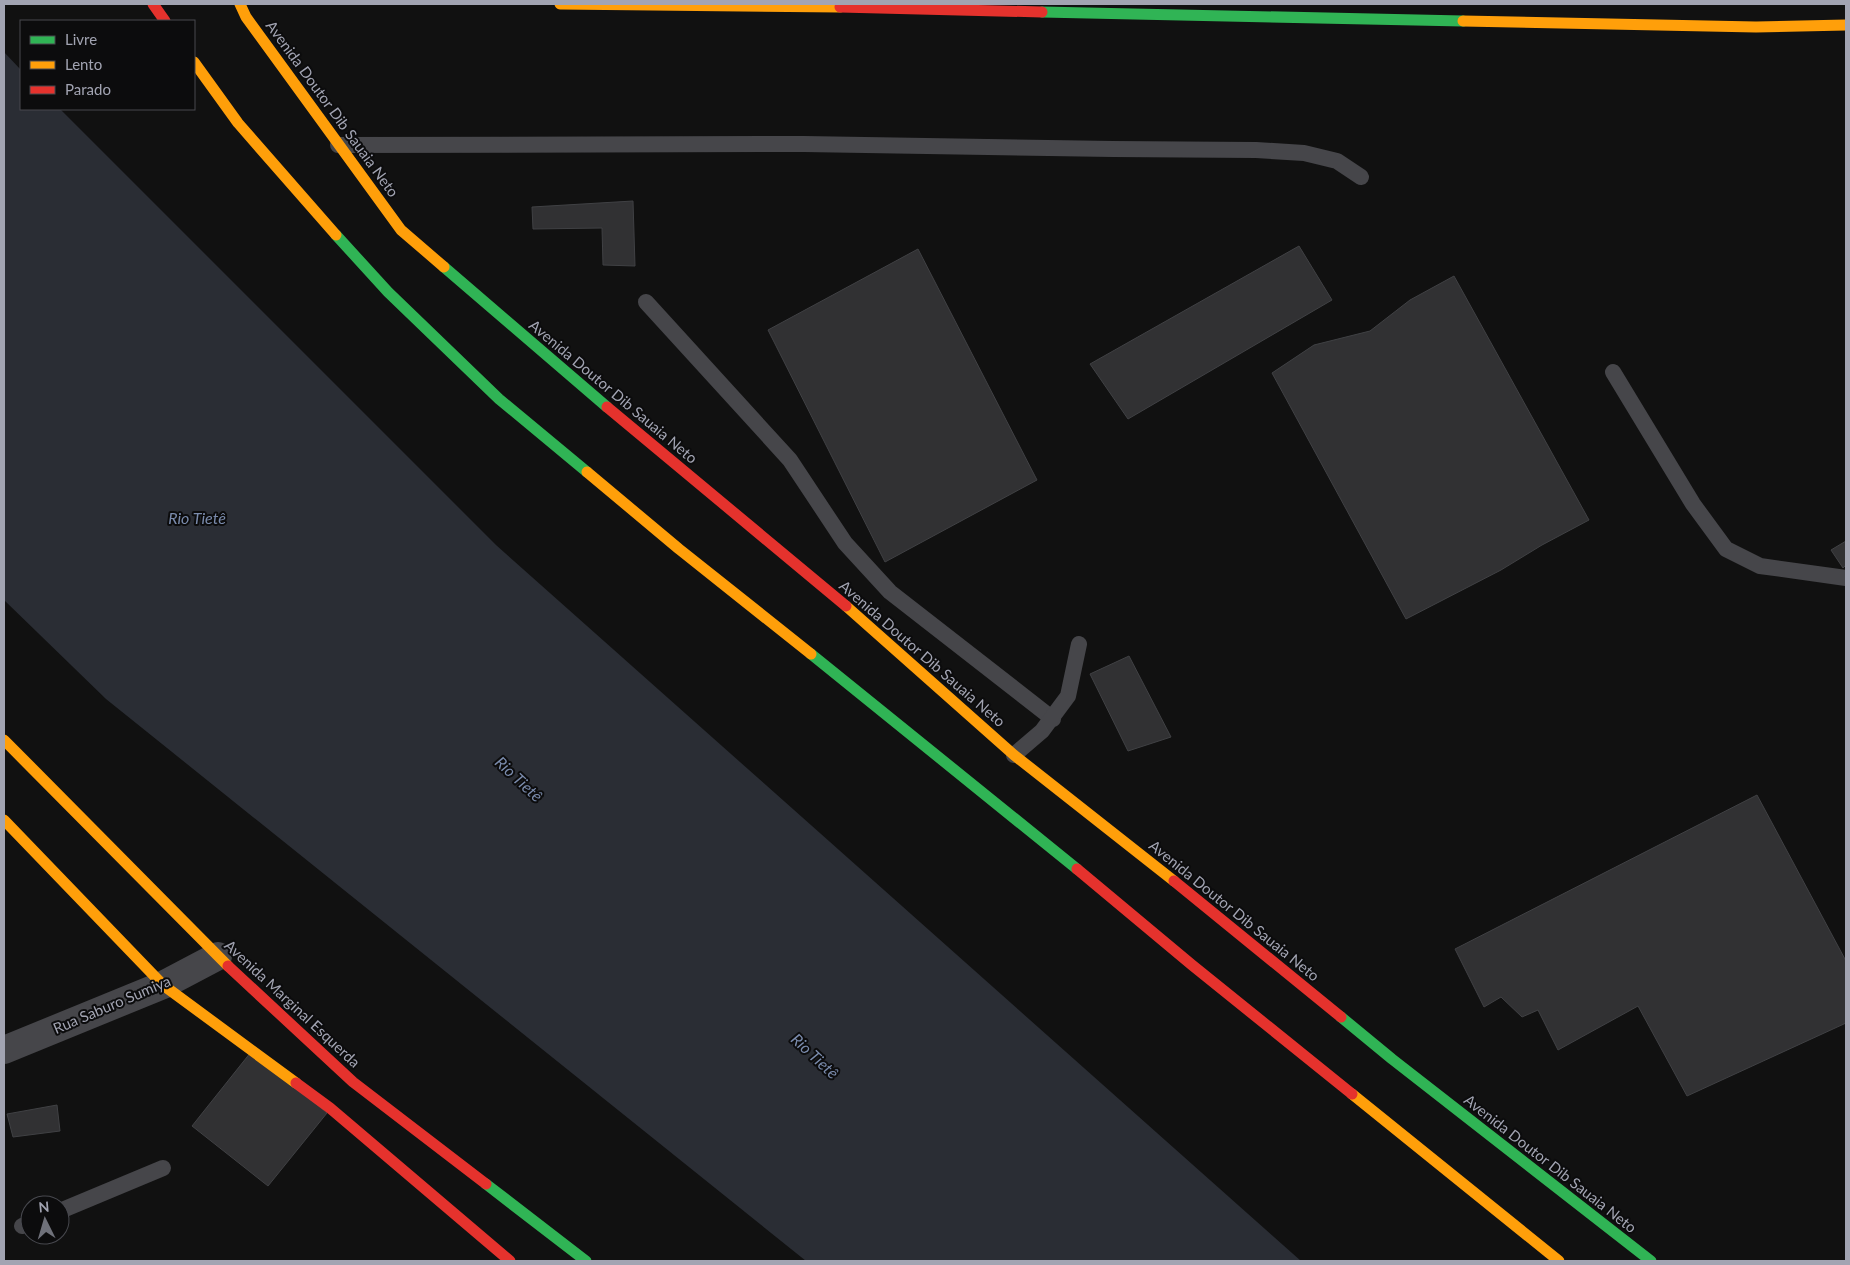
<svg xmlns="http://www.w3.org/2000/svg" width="1850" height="1265" font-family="Lato,sans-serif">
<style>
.water{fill:#2a2d34}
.building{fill:#313133;stroke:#404144}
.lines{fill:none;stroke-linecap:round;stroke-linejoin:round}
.lane{stroke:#46464a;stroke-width:16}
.street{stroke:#46464a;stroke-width:28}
.fast{stroke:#30b455;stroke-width:11}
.slow{stroke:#ff9f0a;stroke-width:11}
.jam{stroke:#e5322d;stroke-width:11}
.labels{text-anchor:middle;stroke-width:4;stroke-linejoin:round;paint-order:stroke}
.street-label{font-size:15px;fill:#a2a4b2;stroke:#0c0c0d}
.water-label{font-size:16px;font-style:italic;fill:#7a8bac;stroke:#0c0c0d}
</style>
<rect width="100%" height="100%" fill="#111"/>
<polygon class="water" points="4,52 21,70 21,109 60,109 496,545 1301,1261 806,1261 106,699 4,600"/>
<g class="building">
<polygon points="633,201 635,266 603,265 602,228 533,229 532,207"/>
<polygon points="1299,246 1332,300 1128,419 1090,364"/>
<polygon points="918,249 1037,480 885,562 768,330"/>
<polygon points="1454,276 1589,520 1542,545 1501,570 1406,619 1272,373 1314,345 1370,331 1410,300"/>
<polygon points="1846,541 1846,565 1843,568 1831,550"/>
<polygon points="1129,656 1171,737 1128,751 1090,674"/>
<polygon points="1757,795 1846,961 1846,1023 1687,1096 1638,1006 1558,1050 1538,1010 1522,1017 1501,997 1484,1007 1455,949"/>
<polygon points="251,1052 327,1113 268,1186 192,1126"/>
<polygon points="57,1105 60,1131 13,1137 7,1114"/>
</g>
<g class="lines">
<g class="lane">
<polyline points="338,145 804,144 1113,149 1256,150 1304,153 1337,161 1361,177"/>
<polyline points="646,302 790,460 845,543 890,592 1053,719"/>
<polyline points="1613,372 1693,504 1726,549 1760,566 1846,578"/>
<polyline points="1014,755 1042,731 1068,696 1079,644"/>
<polyline points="60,1211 163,1168"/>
<polyline points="22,1226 30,1223"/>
</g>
<polyline class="street" points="4,1050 163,985 218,956"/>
<g class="fast">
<polyline points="1042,12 1463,21"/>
<polyline points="336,235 388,292 499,399 587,472"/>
<polyline points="444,267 607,407"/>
<polyline points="811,654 1077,869"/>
<polyline points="1341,1017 1392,1059 1651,1261"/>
<polyline points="486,1184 586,1261"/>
</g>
<g class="slow">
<polyline points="240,4 246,17 401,230 444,267"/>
<polyline points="560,4 840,7"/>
<polyline points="1463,21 1756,27 1846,25"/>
<polyline points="194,62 238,123 336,235"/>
<polyline points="587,472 679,549 811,654"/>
<polyline points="846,606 1014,755 1174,881"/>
<polyline points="4,740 228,966"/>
<polyline points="4,820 163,985 296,1083"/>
<polyline points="1352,1094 1559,1261"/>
</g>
<g class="jam">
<polyline points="153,4 165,21"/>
<polyline points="840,7 1042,12"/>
<polyline points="607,407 846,606"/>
<polyline points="1077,869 1192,965 1352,1094"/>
<polyline points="1174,881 1341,1017"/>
<polyline points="228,966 353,1082 486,1184"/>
<polyline points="296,1083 330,1108 510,1261"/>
</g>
</g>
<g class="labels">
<g class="street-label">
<text transform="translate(332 109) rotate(54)" y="5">Avenida Doutor Dib Sauaia Neto</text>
<text transform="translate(613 392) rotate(40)" y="5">Avenida Doutor Dib Sauaia Neto</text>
<text transform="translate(922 654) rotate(41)" y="5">Avenida Doutor Dib Sauaia Neto</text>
<text transform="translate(1234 911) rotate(39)" y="5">Avenida Doutor Dib Sauaia Neto</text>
<text transform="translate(292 1004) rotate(43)" y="5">Avenida Marginal Esquerda</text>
<text transform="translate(112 1005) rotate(-23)" y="5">Rua Saburo Sumiya</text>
<text transform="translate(1550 1164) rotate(38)" y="5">Avenida Doutor Dib Sauaia Neto</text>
</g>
<g class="water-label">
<text x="197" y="524">Rio Tietê</text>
<text transform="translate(519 779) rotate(43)" y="6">Rio Tietê</text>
<text transform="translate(815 1056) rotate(43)" y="6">Rio Tietê</text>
</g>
</g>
<rect width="1850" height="1265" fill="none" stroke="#a2a4b2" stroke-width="10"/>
<rect x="20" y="20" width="175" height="90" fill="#0c0c0d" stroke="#48494f"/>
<rect x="30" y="36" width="25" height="8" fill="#30b455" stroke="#48494f"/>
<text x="65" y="45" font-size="15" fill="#a2a4b2">Livre</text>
<rect x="30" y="61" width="25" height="8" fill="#ff9f0a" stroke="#48494f"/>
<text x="65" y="70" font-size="15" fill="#a2a4b2">Lento</text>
<rect x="30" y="86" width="25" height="8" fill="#e5322d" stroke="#48494f"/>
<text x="65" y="95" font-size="15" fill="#a2a4b2">Parado</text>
<g transform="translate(45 1220) rotate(355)"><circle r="24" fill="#0c0c0d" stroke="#48494f"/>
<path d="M0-4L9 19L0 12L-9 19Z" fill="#6f717a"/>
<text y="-8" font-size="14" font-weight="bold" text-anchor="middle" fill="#a2a4b2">N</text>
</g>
</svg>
